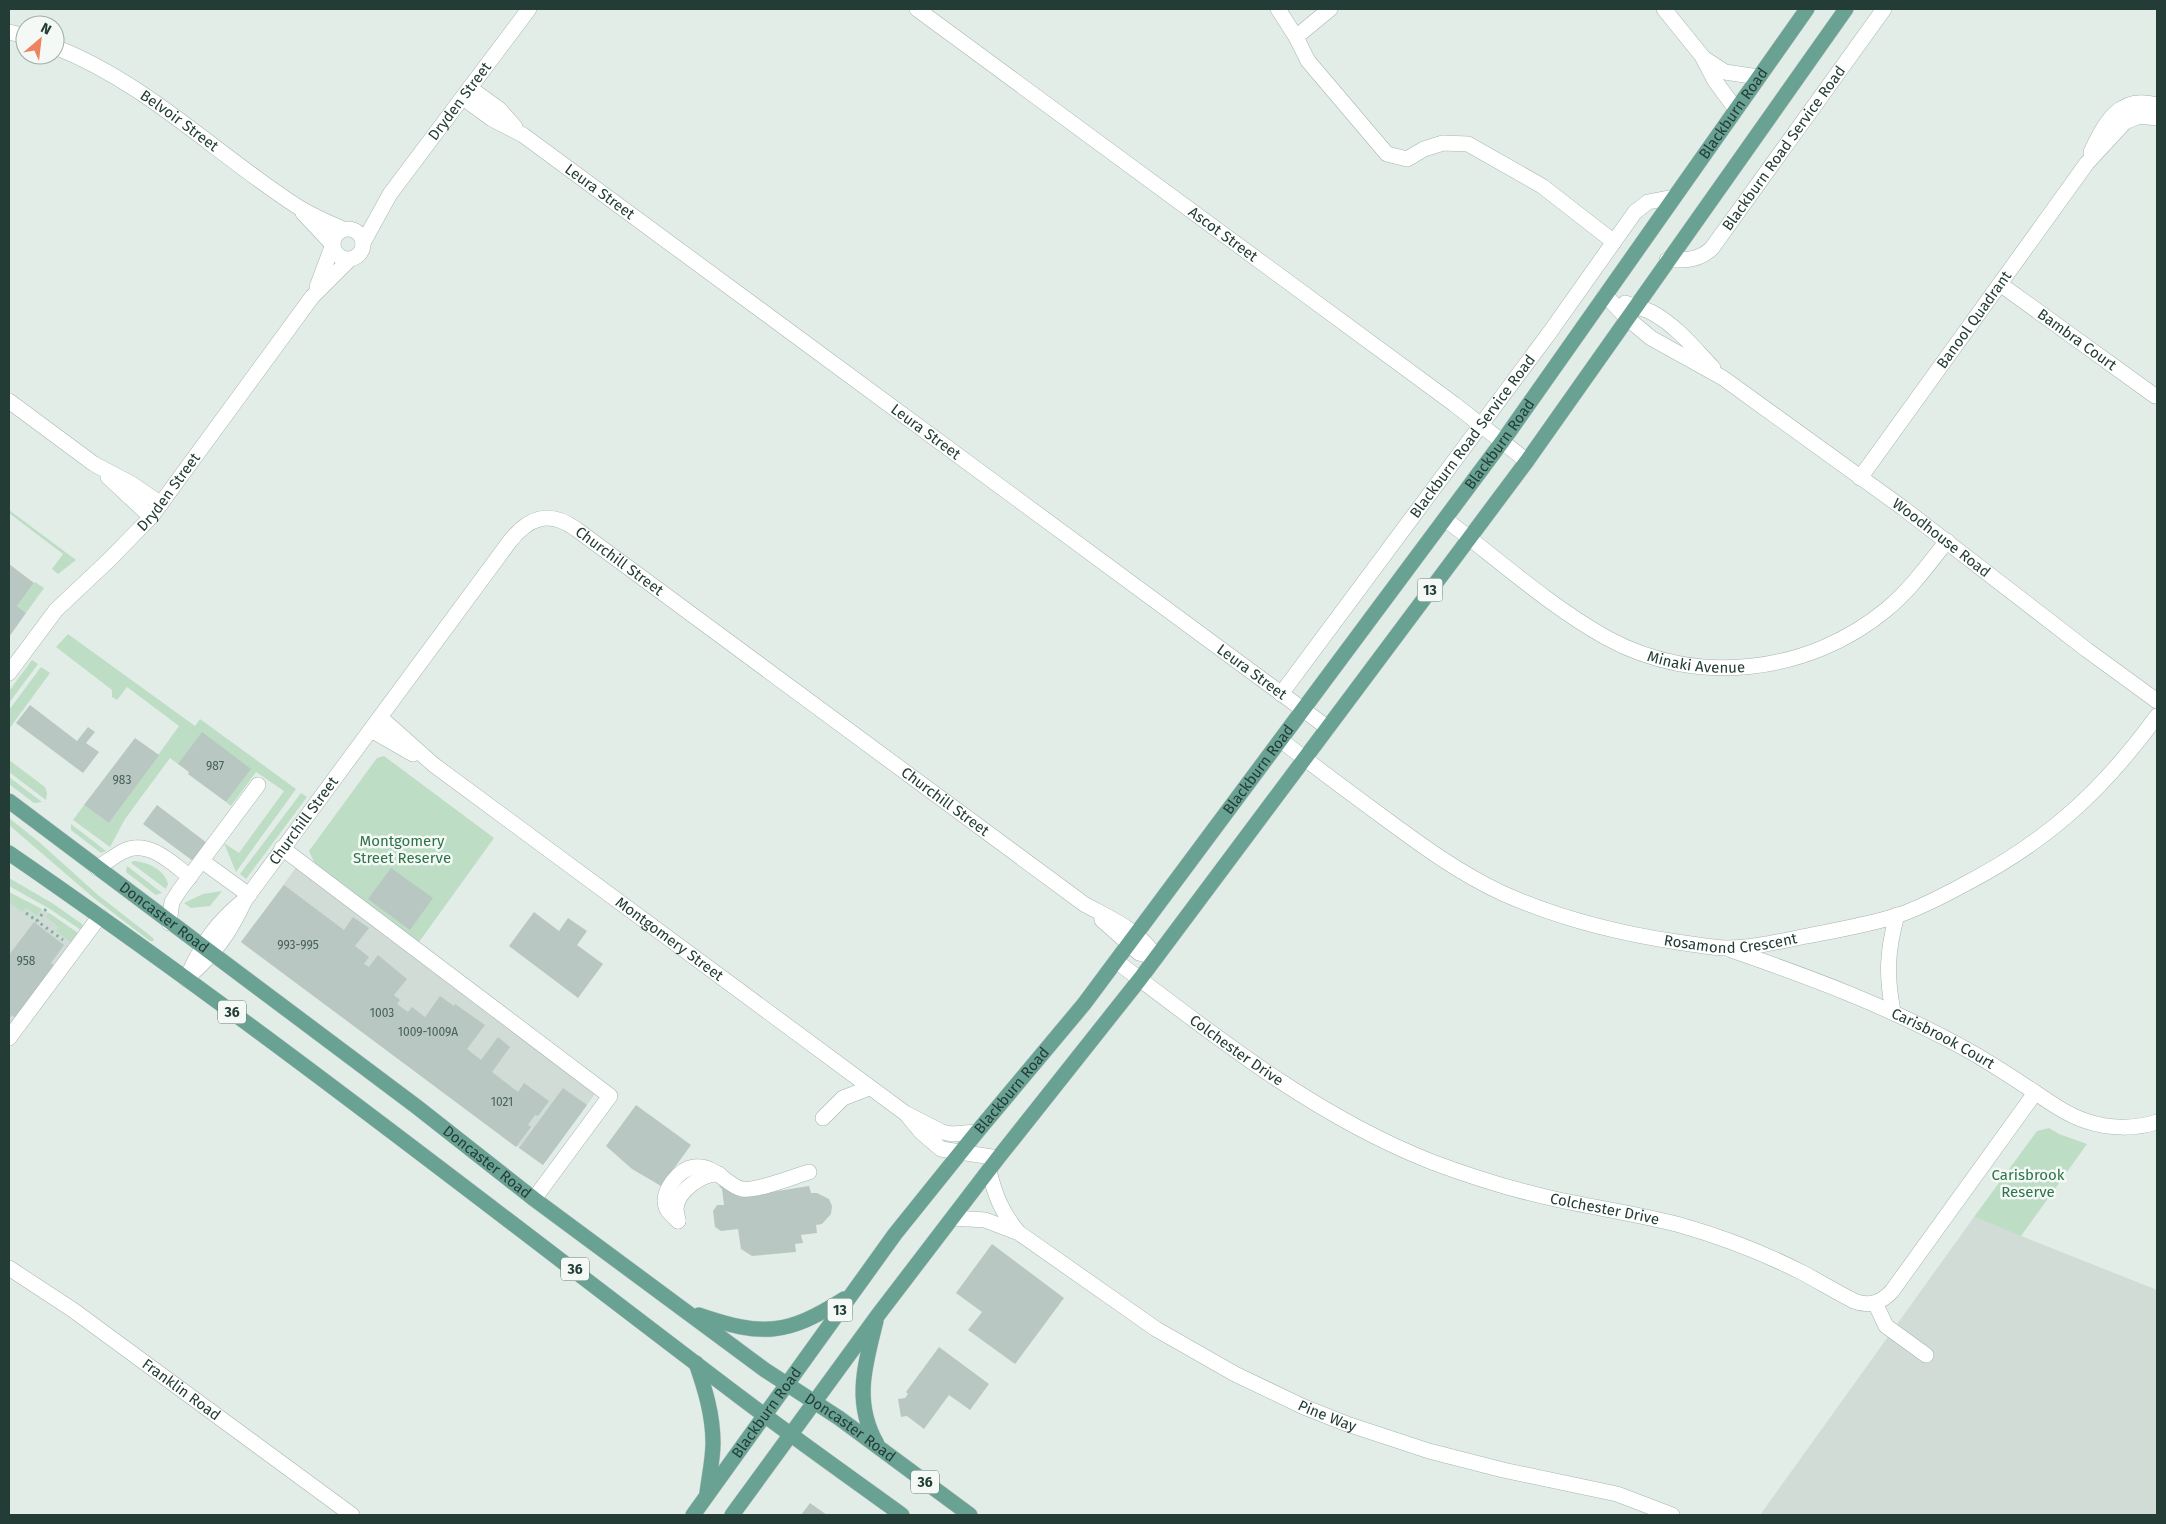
<svg xmlns="http://www.w3.org/2000/svg" width="2166" height="1524" font-family="'Fira Sans',sans-serif">
<style>
.built{fill:#d1dcd7}
.green{fill:#bdddc5}
.building{fill:#b8c7c1}
.lines{fill:none;stroke-linecap:round;stroke-linejoin:round}
.minor-casing{stroke:#a6b5af;stroke-width:16}
.major-casing{stroke:#c1c9c7;stroke-width:16}
.path{stroke:#84afa2;stroke-width:3;stroke-dasharray:2.5 4;stroke-linecap:butt}
.minor{stroke:#fff;stroke-width:15}
.major{stroke:#69a193;stroke-width:15}
.labels{text-anchor:middle;stroke-width:5;stroke-linejoin:round;paint-order:stroke}
.number-label{font-size:12px;fill:#486059}
.shield{fill:#f4f9f6;stroke:#627570;stroke-width:1}
.shield-label{font-size:14px;font-weight:bold;fill:#233d36}
.street-label{font-size:15px;fill:#233d36;stroke:#f4f9f6}
.park-label{font-size:15px;fill:#2e7349;stroke:#f4f9f6}
</style>
<rect width="100%" height="100%" fill="#e3ede8"/>
<g class="built">
<polygon points="298,865 595,1094 543,1165 241,942"/>
<polygon points="9,897 49,913 79,934 9,1030"/>
<polygon points="1974,1217 2157,1290 2157,1515 1760,1515"/>
</g>
<g class="green">
<polygon points="9,511 9,510 76,560 58,574 52,569 63,554 9,513"/>
<polygon points="35,582 44,588 26,613 17,606"/>
<polygon points="68,634 195,726 200,719 296,789 236,872 224,843 239,853 284,791 256,772 231,806 226,802 250,769 178,764 170,758 125,819 110,847 73,820 84,805 109,823 179,726 127,687 117,700 112,697 112,690 56,647"/>
<polygon points="32,660 38,664 9,703 9,691"/>
<polygon points="41,667 50,673 9,729 9,710"/>
<polygon points="384,756 494,838 419,942 316,866 309,851 377,758"/>
<polygon points="9,760 45,787 47,793 46,800 9,772"/>
<polygon points="9,777 42,802 34,803 9,784"/>
<polygon points="301,793 307,797 246,879 240,874"/>
<polygon points="9,818 39,842 98,895 153,938 154,941 150,941 95,899 9,825"/>
<polygon points="71,824 106,851 101,853 71,830"/>
<path d="M133 861C146 861 165 870 168 884L166 889 131 863Z"/>
<polygon points="127,866 162,893 156,895 126,872"/>
<polygon points="9,878 52,903 82,924 83,927 81,930 50,909 9,886"/>
<polygon points="222,891 210,906 191,908 184,903 203,894"/>
<polygon points="9,892 42,909 37,916 26,908 22,912 9,902"/>
<polygon points="49,913 78,933 73,944 56,931 59,927 46,917"/>
<polygon points="2049,1128 2059,1134 2087,1144 2021,1236 1974,1217 2037,1131"/>
</g>
<g class="building">
<polygon points="9,564 34,583 17,606 26,613 9,637"/>
<polygon points="30,705 77,741 88,727 95,732 86,743 99,752 83,773 16,723"/>
<polygon points="202,732 251,769 226,802 188,774 189,772 178,764"/>
<polygon points="135,738 159,755 109,823 84,805"/>
<polygon points="157,805 207,843 193,861 143,824"/>
<polygon points="391,868 433,898 410,930 368,899"/>
<polygon points="284,885 344,930 353,917 369,928 355,946 369,957 364,964 369,967 378,955 407,979 394,995 400,1000 397,1004 408,1012 412,1007 425,1017 440,996 454,1006 455,1004 485,1025 467,1049 481,1060 498,1037 510,1047 492,1072 518,1092 524,1083 549,1101 538,1116 535,1115 528,1125 531,1127 516,1147 241,942"/>
<polygon points="534,912 559,931 568,918 587,931 577,945 603,964 578,998 509,946"/>
<polygon points="34,922 64,945 51,963 56,967 17,1019 12,1015 9,1019 9,955"/>
<polygon points="563,1088 587,1105 543,1165 519,1148"/>
<polygon points="636,1105 691,1145 661,1186 632,1169 606,1146"/>
<polygon points="722,1183 740,1197 809,1186 811,1193 817,1193 829,1199 832,1206 831,1214 822,1224 816,1225 817,1233 801,1235 803,1243 795,1244 796,1252 752,1256 741,1249 738,1229 721,1231 715,1227 713,1211 717,1205 724,1205 722,1189 719,1186"/>
<polygon points="992,1244 1064,1298 1015,1364 968,1330 982,1312 956,1293"/>
<polygon points="939,1347 989,1384 970,1410 949,1395 924,1429 907,1416 901,1417 898,1399 905,1398 908,1394 906,1392"/>
<polygon points="810,1503 827,1515 801,1515"/>
</g>
<g class="lines">
<defs>
<g id="minor">
<path id="s1" d="M917 9 1454 404 1527 461"/>
<polyline points="1278,9 1296,37 1308,61 1387,154 1407,159 1424,149 1443,143 1468,144 1542,186 1614,242"/>
<polyline points="1664,9 1702,56 1715,81 1735,108"/>
<polyline points="9,32 25,36"/>
<polyline points="1296,37 1330,9"/>
<path id="s2" d="M55 47C145 82 215 153 295 205 310 215 327 222 343 229"/>
<polyline points="1705,59 1725,72 1758,77"/>
<polyline points="470,88 499,109 515,127"/>
<path id="s3" d="M463 98 492 119 523 135 1328 728"/>
<path d="M2091 152C2105 123 2119 94 2157 105"/>
<polyline points="303,213 332,244"/>
<circle cx="348" cy="244" r="15"/>
<path id="s4" d="M363 243 390 194 529 9"/>
<path id="s5" d="M1667 260C1684 260 1699 261 1712 248L1884 9"/>
<path id="s6" d="M2000 284 2155 396"/>
<polyline points="317,287 332,247"/>
<path id="s7" d="M1605 295 1627 318 1651 338 1723 378 1903 508 2087 650 2157 701"/>
<path d="M1625 303C1633 306 1643 308 1651 312 1676 325 1695 349 1713 368"/>
<polyline points="9,401 94,464 132,484 161,504"/>
<polyline points="108,477 151,517"/>
<path id="s8" d="M1860 478 2087 163 2125 122 2139 116 2157 118"/>
<path id="s9" d="M1445 519C1496 558 1551 607 1607 638 1696 687 1809 674 1887 609 1910 590 1928 565 1947 541"/>
<path id="s10" d="M9 673 56 610 108 561 151 517 312 297 349 260"/>
<path id="s11" d="M1281 694 1550 332 1635 212 1648 202 1674 197"/>
<path id="s12" d="M380 717 434 765 905 1113 942 1132 952 1134 977 1132"/>
<polyline points="371,730 413,754"/>
<path id="s13" d="M1282 741C1315 767 1349 792 1383 817 1421 845 1459 873 1502 893 1558 918 1617 933 1677 942 1694 944 1711 948 1727 948 1754 948 1781 941 1807 936 1837 930 1867 925 1896 916 1920 908 1943 896 1965 884 2048 841 2103 790 2157 716"/>
<polyline points="282,848 610,1096 534,1199"/>
<polyline points="202,861 249,895"/>
<path d="M97 868C106 863 115 855 124 851 148 839 172 863 190 877"/>
<polyline points="1102,920 1139,953 1156,957"/>
<polyline points="169,923 172,902 179,891 258,785"/>
<path id="s14" d="M1731 950C1812 978 1887 1006 1962 1047 1988 1061 2012 1077 2036 1093 2052 1104 2068 1115 2086 1121 2109 1129 2135 1129 2157 1122"/>
<path id="s15" d="M1116 961C1216 1037 1315 1116 1432 1162 1472 1177 1513 1190 1555 1199 1596 1208 1639 1214 1680 1225 1722 1237 1764 1253 1803 1273 1820 1282 1836 1292 1854 1301 1869 1307 1881 1303 1892 1291L2035 1093"/>
<path d="M189 973C203 943 216 923 242 902"/>
<path id="s16" d="M186 979C216 952 228 936 245 900L510 541C529 517 549 510 576 529L1084 904C1111 919 1139 930 1156 957"/>
<path d="M1893 1011C1886 975 1887 951 1897 915"/>
<polyline points="9,1038 100,916"/>
<polyline points="907,1115 921,1132 941,1149 998,1158"/>
<polyline points="823,1118 843,1098 869,1088"/>
<path d="M989 1171C995 1195 1002 1213 1018 1232"/>
<path id="s17" d="M953 1218 985 1220 1019 1233 1156 1329 1235 1374 1304 1407 1347 1424 1429 1451 1503 1470 1617 1494 1672 1515"/>
<path d="M678 1221C675 1217 667 1212 666 1207 661 1191 679 1169 694 1167 715 1164 727 1186 742 1189 755 1192 795 1176 809 1172"/>
<path d="M678 1221C678 1217 676 1213 676 1209 677 1191 702 1173 719 1174"/>
<path id="s18" d="M9 1268 73 1310 352 1515"/>
<polyline points="1875,1303 1886,1326 1926,1355"/>
</g>
<g id="major">
<path id="s19" d="M9 801 417 1107 534 1199 765 1370 839 1418 970 1515"/>
<path d="M9 853C259 1025 497 1213 740 1397 793 1437 848 1476 902 1515"/>
<path d="M699 1315C763 1337 787 1335 844 1299"/>
<path d="M876 1321C865 1365 853 1402 877 1444"/>
<path d="M696 1363C705 1389 713 1415 713 1443 713 1459 709 1477 707 1493"/>
<path id="s20" d="M693 1515 895 1234 977 1132 1084 1004 1502 442 1807 9"/>
<polyline points="732,1515 878,1315 998,1158 1140,979 1527,461 1846,9"/>
</g>
</defs>
<use href="#minor" class="minor-casing"/>
<use href="#major" class="major-casing"/>
<g class="path">
<polyline points="46,909 37,921 63,940"/>
<polyline points="26,913 37,921"/>
</g>
<use href="#minor" class="minor"/>
<use href="#major" class="major"/>
</g>
<g class="labels">
<g class="number-label">
<text x="215" y="770">987</text>
<text x="122" y="784">983</text>
<text x="298" y="949">993-995</text>
<text x="26" y="965">958</text>
<text x="382" y="1017">1003</text>
<text x="428" y="1036">1009-1009A</text>
<text x="502" y="1106">1021</text>
</g>
<g class="shield">
<rect x="1417.5" y="578.5" width="25" height="23" rx="4"/>
<rect x="218" y="1000.5" width="28" height="23" rx="4"/>
<rect x="561" y="1257.5" width="28" height="23" rx="4"/>
<rect x="827.5" y="1298.5" width="25" height="23" rx="4"/>
<rect x="911" y="1470.5" width="28" height="23" rx="4"/>
</g>
<g class="shield-label">
<text x="1430" y="595">13</text>
<text x="232" y="1017">36</text>
<text x="575" y="1274">36</text>
<text x="840" y="1315">13</text>
<text x="925" y="1487">36</text>
</g>
<g class="street-label">
<text dy="5" stroke="none"><textPath href="#s4" startOffset="172">Dryden Street</textPath></text>
<text dy="5" stroke="none"><textPath href="#s20" startOffset="1746">Blackburn Road</textPath></text>
<text dy="5" stroke="none"><textPath href="#s2" startOffset="145">Belvoir Street</textPath></text>
<text dy="5" stroke="none"><textPath href="#s5" startOffset="171">Blackburn Road Service Road</textPath></text>
<text dy="5" stroke="none"><textPath href="#s3" startOffset="166">Leura Street</textPath></text>
<text dy="5" stroke="none"><textPath href="#s1" startOffset="380">Ascot Street</textPath></text>
<text dy="5" stroke="none"><textPath href="#s8" startOffset="195">Banool Quadrant</textPath></text>
<text dy="5" stroke="none"><textPath href="#s6" startOffset="95">Bambra Court</textPath></text>
<text dy="5" stroke="none"><textPath href="#s3" startOffset="571">Leura Street</textPath></text>
<text dy="5" stroke="none"><textPath href="#s11" startOffset="321">Blackburn Road Service Road</textPath></text>
<text dy="5" stroke="none"><textPath href="#s20" startOffset="1341">Blackburn Road</textPath></text>
<text dy="5" stroke="none"><textPath href="#s10" startOffset="242">Dryden Street</textPath></text>
<text dy="5" stroke="none"><textPath href="#s7" startOffset="416">Woodhouse Road</textPath></text>
<text dy="5" stroke="none"><textPath href="#s16" startOffset="676">Churchill Street</textPath></text>
<text dy="5" stroke="none"><textPath href="#s9" startOffset="295">Minaki Avenue</textPath></text>
<text dy="5" stroke="none"><textPath href="#s3" startOffset="976">Leura Street</textPath></text>
<text dy="5" stroke="none"><textPath href="#s20" startOffset="936">Blackburn Road</textPath></text>
<text dy="5" stroke="none"><textPath href="#s16" startOffset="1081">Churchill Street</textPath></text>
<text dy="5" stroke="none"><textPath href="#s16" startOffset="198">Churchill Street</textPath></text>
<text dy="5" stroke="none"><textPath href="#s19" startOffset="194">Doncaster Road</textPath></text>
<text dy="5" stroke="none"><textPath href="#s13" startOffset="504">Rosamond Crescent</textPath></text>
<text dy="5" stroke="none"><textPath href="#s12" startOffset="365">Montgomery Street</textPath></text>
<text dy="5" stroke="none"><textPath href="#s14" startOffset="230">Carisbrook Court</textPath></text>
<text dy="5" stroke="none"><textPath href="#s15" startOffset="150">Colchester Drive</textPath></text>
<text dy="5" stroke="none"><textPath href="#s20" startOffset="531">Blackburn Road</textPath></text>
<text dy="5" stroke="none"><textPath href="#s19" startOffset="599">Doncaster Road</textPath></text>
<text dy="5" stroke="none"><textPath href="#s15" startOffset="555">Colchester Drive</textPath></text>
<text dy="5" stroke="none"><textPath href="#s18" startOffset="211">Franklin Road</textPath></text>
<text dy="5" stroke="none"><textPath href="#s20" startOffset="126">Blackburn Road</textPath></text>
<text dy="5" stroke="none"><textPath href="#s17" startOffset="428">Pine Way</textPath></text>
<text dy="5" stroke="none"><textPath href="#s19" startOffset="1049">Doncaster Road</textPath></text>
</g>
<g class="park-label">
<text x="402" y="846">Montgomery<tspan x="402" dy="17">Street Reserve</tspan></text>
<text x="2028" y="1180">Carisbrook<tspan x="2028" dy="17">Reserve</tspan></text>
</g>
</g>
<rect width="2166" height="1524" fill="none" stroke="#233d36" stroke-width="20"/>
<g transform="translate(40 40) rotate(28)"><circle r="24" fill="#f4f9f6" stroke="#a0aea9"/>
<path d="M0-4L9 19L0 12L-9 19Z" fill="#ee835f"/>
<text y="-8" font-size="14" font-weight="bold" text-anchor="middle" fill="#233d36">N</text>
</g>
</svg>
